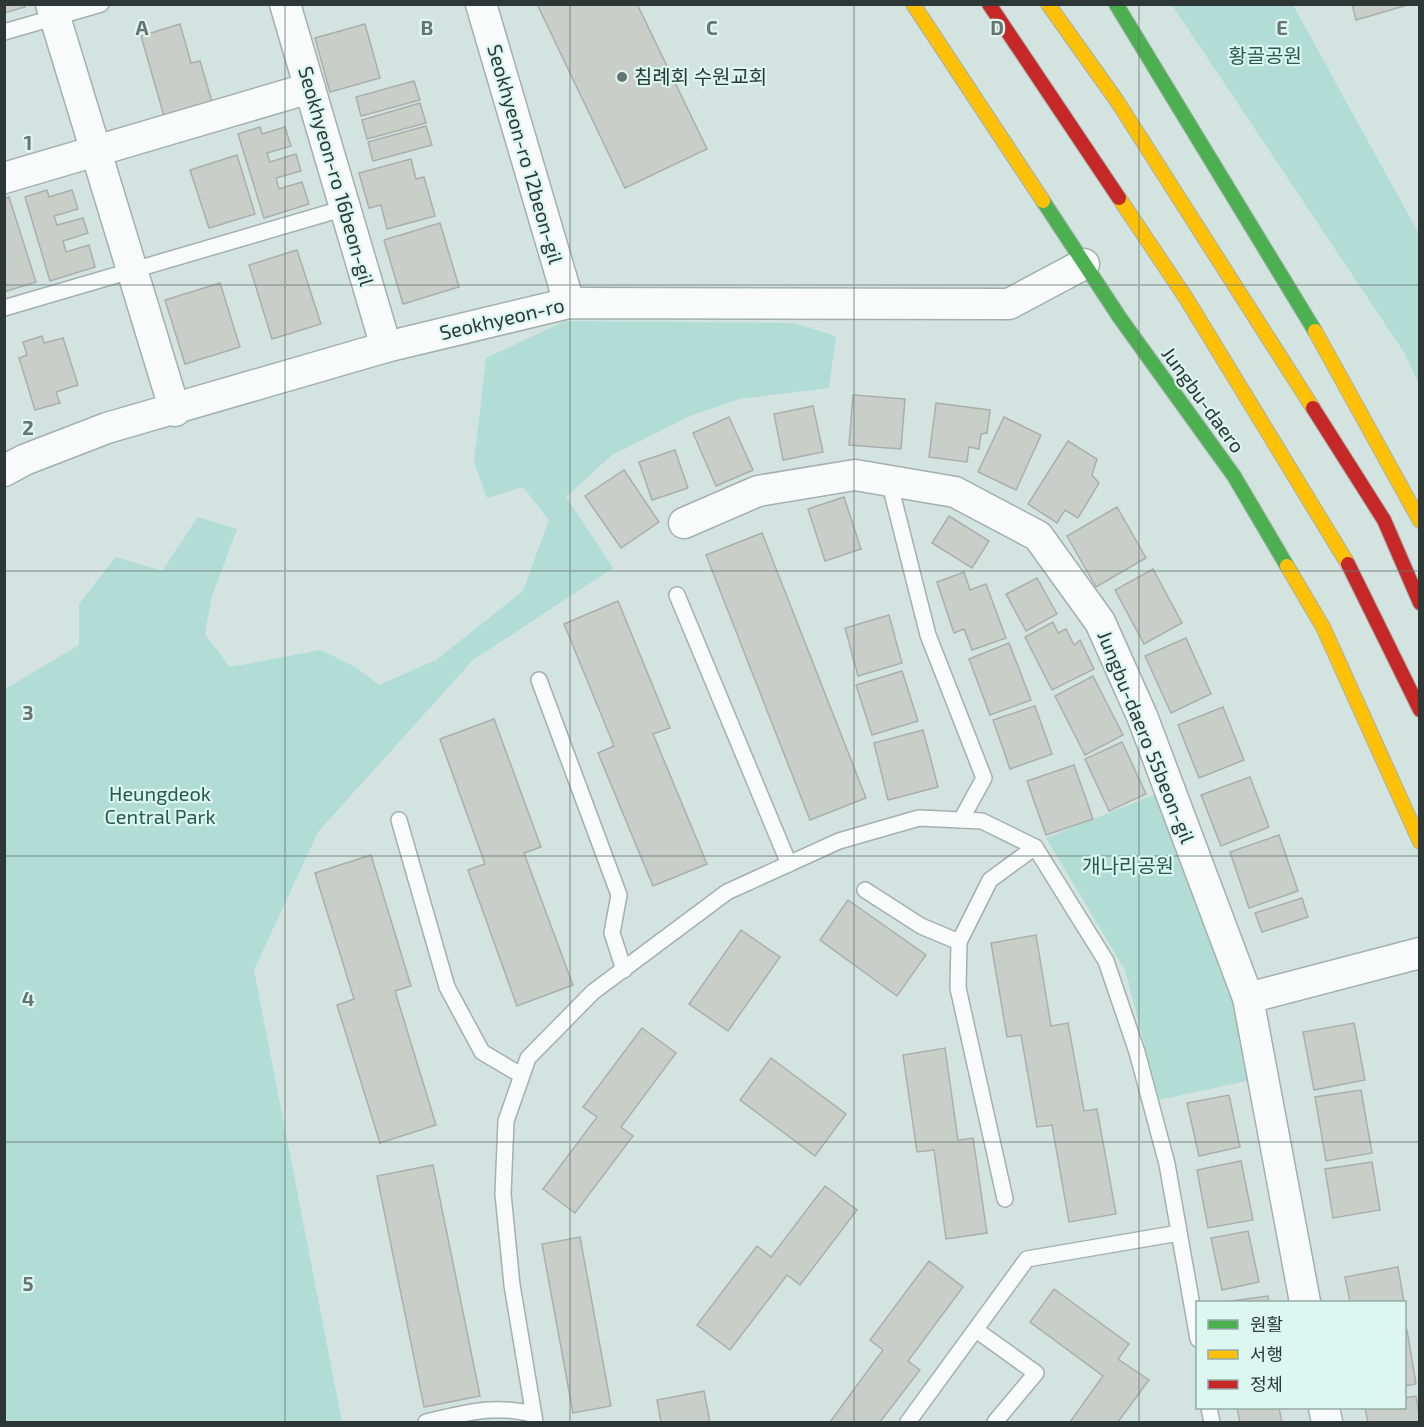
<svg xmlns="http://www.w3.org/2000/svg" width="1424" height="1427" font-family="'Exo 2','Noto Sans KR',sans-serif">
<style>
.green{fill:#b1ddd4}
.building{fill:#cacec9;stroke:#abafab;stroke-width:1.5}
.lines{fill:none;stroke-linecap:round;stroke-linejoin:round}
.lane-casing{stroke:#a3b0ad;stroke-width:18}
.street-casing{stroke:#a3b0ad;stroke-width:33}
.fast-casing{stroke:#a3b0ad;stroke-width:16}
.slow-casing{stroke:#a3b0ad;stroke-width:16}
.jam-casing{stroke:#a3b0ad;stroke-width:16}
.lane{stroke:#f8fbfa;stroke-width:15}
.street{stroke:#f8fbfa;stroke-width:30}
.fast{stroke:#4caf50;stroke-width:14}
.slow{stroke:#ffc107;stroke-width:14}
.jam{stroke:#c62828;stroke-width:14}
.grid{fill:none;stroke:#677472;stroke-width:1.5;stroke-opacity:0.55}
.poi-dot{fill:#677472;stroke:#dbf7f0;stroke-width:2}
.labels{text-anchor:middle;stroke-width:4.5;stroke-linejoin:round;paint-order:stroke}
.park-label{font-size:20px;fill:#28584f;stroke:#dbf7f0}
.poi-label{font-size:20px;fill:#2d3836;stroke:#dbf7f0;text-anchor:start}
.street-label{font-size:20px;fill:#2d3836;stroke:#dbf7f0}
.grid-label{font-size:20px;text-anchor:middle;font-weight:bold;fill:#677472;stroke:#dbf7f0;stroke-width:4.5;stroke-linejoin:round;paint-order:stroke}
</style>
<rect width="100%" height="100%" fill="#d3e4e0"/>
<g class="green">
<polygon points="1172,5 1293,5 1419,234 1419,384 1405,354"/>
<polygon points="565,321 793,323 836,336 829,388 739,399 690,416 612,455 566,497 613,568 473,660 318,832 254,970 342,1422 5,1422 5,689 79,645 79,604 116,557 162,571 198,517 237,529 211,599 205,634 230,667 321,650 357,668 379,685 436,660 523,591 549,520 523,487 487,498 474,462 486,358"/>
<polygon points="1158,793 1239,1001 1251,1080 1159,1100 1125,970 1046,838"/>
</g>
<g class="building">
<polygon points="4,4 24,4 25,7 4,13"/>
<polygon points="537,4 637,4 707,149 625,188"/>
<polygon points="1352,4 1411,4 1356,20"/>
<polygon points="180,24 191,63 200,61 212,102 164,116 141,36"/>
<polygon points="365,24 380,78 330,92 315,38"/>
<polygon points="414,81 420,100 361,116 356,97"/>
<polygon points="420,103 426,123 367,139 362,120"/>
<polygon points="426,126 432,145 373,161 368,142"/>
<polygon points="260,127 262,134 285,127 291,146 267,153 270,162 296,154 301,171 276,178 279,189 302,182 309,204 264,218 238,134"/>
<polygon points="237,155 255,214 209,228 190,170"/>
<polygon points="411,159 416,179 424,177 435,216 387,229 381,205 369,208 359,173"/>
<polygon points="47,190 49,197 72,190 78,209 54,216 57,225 83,218 88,233 63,241 66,252 89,245 95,267 50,281 25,197"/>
<polygon points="9,197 36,282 4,292 4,199"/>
<polygon points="440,223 459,287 403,304 384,240"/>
<polygon points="297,250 321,324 272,339 249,265"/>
<polygon points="220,283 240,347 185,364 165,300"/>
<polygon points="42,336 44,343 63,338 78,385 56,392 60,403 35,410 19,358 27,355 23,342"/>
<polygon points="853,395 905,399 901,449 849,445"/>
<polygon points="936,403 990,410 987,433 981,434 979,449 969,447 967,462 929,457"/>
<polygon points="813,406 823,452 783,460 774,414"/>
<polygon points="729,417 753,470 716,486 693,433"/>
<polygon points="1004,417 1041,435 1016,490 978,472"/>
<polygon points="1068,441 1097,459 1092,475 1099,483 1078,518 1065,510 1057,523 1028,504"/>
<polygon points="675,450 688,488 652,500 639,462"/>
<polygon points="624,470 659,522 621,548 585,496"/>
<polygon points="844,497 861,549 825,561 808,509"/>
<polygon points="1117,507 1146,558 1096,587 1067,536"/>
<polygon points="949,516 989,541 972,568 932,543"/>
<polygon points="762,533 866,798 810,820 706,555"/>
<polygon points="1153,569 1182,623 1144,644 1115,590"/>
<polygon points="964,572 970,590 986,584 1006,638 972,650 964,629 954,633 937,582"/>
<polygon points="1037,578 1057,614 1026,631 1006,594"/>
<polygon points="618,601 670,728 653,734 707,864 653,886 598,753 614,746 564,624"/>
<polygon points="889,615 902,663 858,676 845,628"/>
<polygon points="1053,622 1058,633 1066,629 1074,645 1080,640 1094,669 1052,690 1025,637"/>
<polygon points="1186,638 1211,694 1171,713 1145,656"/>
<polygon points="1009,643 1031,700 990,715 969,659"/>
<polygon points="902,671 918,721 872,735 856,685"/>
<polygon points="1093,676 1123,735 1085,755 1055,696"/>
<polygon points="1035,706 1052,754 1010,769 993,720"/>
<polygon points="1223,707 1244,760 1199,778 1178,725"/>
<polygon points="494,719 541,847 524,853 573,985 517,1006 468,870 485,864 440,739"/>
<polygon points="923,730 938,787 888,800 874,743"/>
<polygon points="1122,742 1146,794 1109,811 1085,759"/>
<polygon points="1074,765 1093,819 1046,835 1027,781"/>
<polygon points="1250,777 1269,827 1221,846 1201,795"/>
<polygon points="1279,835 1298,891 1249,908 1230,852"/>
<polygon points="371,855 411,986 395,991 436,1125 380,1143 337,1005 354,999 315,873"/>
<polygon points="1302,898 1308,917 1262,932 1255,913"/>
<polygon points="848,900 926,955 897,996 820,940"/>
<polygon points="741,930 780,957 728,1031 689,1004"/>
<polygon points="1036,935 1051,1026 1068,1023 1084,1111 1097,1109 1116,1214 1069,1222 1052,1125 1037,1127 1021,1035 1007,1037 991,943"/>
<polygon points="1354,1023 1365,1080 1314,1090 1303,1032"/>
<polygon points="642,1028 676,1053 621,1127 633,1136 575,1213 543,1189 597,1117 583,1107"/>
<polygon points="945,1048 958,1140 973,1138 987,1233 946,1239 934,1150 917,1152 903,1055"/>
<polygon points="771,1058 846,1114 815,1156 740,1100"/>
<polygon points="1361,1090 1372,1153 1326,1161 1315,1097"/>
<polygon points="1229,1095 1240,1147 1199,1156 1187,1103"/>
<polygon points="1241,1161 1253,1220 1208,1228 1197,1170"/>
<polygon points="1372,1162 1380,1210 1333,1218 1325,1169"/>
<polygon points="433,1165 480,1396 424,1407 377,1176"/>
<polygon points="825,1186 857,1210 800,1285 787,1275 730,1350 697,1325 757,1246 771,1257"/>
<polygon points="1248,1231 1259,1282 1222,1290 1211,1238"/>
<polygon points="580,1237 611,1406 573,1413 542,1244"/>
<polygon points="929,1261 963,1287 908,1361 920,1370 880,1422 830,1422 883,1350 870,1340"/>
<polygon points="1398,1267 1404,1302 1350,1302 1345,1277"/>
<polygon points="1054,1289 1129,1344 1118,1359 1149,1380 1118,1422 1070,1422 1103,1376 1030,1322"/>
<polygon points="1268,1296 1269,1302 1223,1302"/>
<polygon points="1407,1330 1416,1384 1404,1386 1404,1331"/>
<polygon points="704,1391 710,1422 661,1422 657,1400"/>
<polygon points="1416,1396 1420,1422 1368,1422 1365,1408 1404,1408 1404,1398"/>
<polygon points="1237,1408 1279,1408 1282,1422 1240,1422"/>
</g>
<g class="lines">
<defs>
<g id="lane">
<polyline points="4,32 101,4"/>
<polyline points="4,308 345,208"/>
<polyline points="889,481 928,635 984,778 961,820"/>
<polyline points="677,595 789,864"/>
<polyline points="539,680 619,895 612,933 624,970"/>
<polyline points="399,820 447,987 482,1052 521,1075"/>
<polyline points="865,890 921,926 959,942"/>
<polyline points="1005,1199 958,988 959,942 990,880 1035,847"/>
<polyline points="976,1330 1036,1373 995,1422"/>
<polyline points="1209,1408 1212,1422"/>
<path d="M426 1422C466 1413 492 1404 533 1414"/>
<polyline points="535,1422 512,1285 503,1194 506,1121 528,1058 593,992 727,892 839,841 919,818 982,821 1035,847 1106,961 1137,1052 1167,1164 1198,1339"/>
<polyline points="908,1422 1027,1259 1179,1233"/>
</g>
<g id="street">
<polyline points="51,4 175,411"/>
<polyline points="285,4 386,347"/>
<polyline points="481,4 569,303"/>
<polyline points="4,178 310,88"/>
<polyline points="4,471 24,460 107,428 386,347 569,303 1009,304 1084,264"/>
<polyline points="684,523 758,491 855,475 955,492 1038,536 1100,622 1142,716 1248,998 1305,1302"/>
<polyline points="1248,998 1420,953"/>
<polyline points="1324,1408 1327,1422"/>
</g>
<g id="fast">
<polyline points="1116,4 1315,331"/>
<polyline points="1043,201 1120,318 1234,476 1287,566"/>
</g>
<g id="slow">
<polyline points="913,4 1043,201"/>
<polyline points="1048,4 1117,101 1313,408"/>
<polyline points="1119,198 1186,298 1348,564"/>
<polyline points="1315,331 1420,521"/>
<polyline points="1287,566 1323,627 1420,842"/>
</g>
<g id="jam">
<polyline points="989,4 1119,198"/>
<polyline points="1313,408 1384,520 1420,603"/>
<polyline points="1348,564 1420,710"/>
</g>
</defs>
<use href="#lane" class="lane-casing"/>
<use href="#street" class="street-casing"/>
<use href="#fast" class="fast-casing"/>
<use href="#slow" class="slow-casing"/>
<use href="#jam" class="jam-casing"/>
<use href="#lane" class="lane"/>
<use href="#street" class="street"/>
<use href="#fast" class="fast"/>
<use href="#slow" class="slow"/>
<use href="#jam" class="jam"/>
</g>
<path class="grid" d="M285 4V1422M570 4V1422M854 4V1422M1139 4V1422M4 285H1420M4 571H1420M4 856H1420M4 1142H1420"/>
<circle class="poi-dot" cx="622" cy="77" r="6"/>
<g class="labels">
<g class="park-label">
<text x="1265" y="63">황골공원</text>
<text x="160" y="801">Heungdeok<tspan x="160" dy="23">Central Park</tspan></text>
<text x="1128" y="873">개나리공원</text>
</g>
<g class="poi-label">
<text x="634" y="84">침례회 수원교회</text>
</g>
<g class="street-label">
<text transform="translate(525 154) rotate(74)" y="7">Seokhyeon-ro 12beon-gil</text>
<text transform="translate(336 176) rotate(74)" y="7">Seokhyeon-ro 16beon-gil</text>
<text transform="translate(502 319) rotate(-13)" y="7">Seokhyeon-ro</text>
<text transform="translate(1203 400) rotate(54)" y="7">Jungbu-daero</text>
<text transform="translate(1146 737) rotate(68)" y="7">Jungbu-daero 55beon-gil</text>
</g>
</g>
<g class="grid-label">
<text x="142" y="35">A</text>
<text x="427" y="35">B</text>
<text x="712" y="35">C</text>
<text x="997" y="35">D</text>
<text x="1282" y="35">E</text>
<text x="28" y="150">1</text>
<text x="28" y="435">2</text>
<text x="28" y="720">3</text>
<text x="28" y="1006">4</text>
<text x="28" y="1291">5</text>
</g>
<rect width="1424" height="1427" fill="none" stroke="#2d3836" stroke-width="12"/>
<rect x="1196" y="1301" width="210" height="108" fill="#dbf7f0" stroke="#95aba6" stroke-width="1.5"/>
<rect x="1208" y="1320" width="30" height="9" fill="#4caf50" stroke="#95aba6" stroke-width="1.5"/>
<text x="1250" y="1331" font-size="18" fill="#2d3836">원활</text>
<rect x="1208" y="1350" width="30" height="9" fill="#ffc107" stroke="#95aba6" stroke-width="1.5"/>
<text x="1250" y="1361" font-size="18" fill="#2d3836">서행</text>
<rect x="1208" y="1380" width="30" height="9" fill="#c62828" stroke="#95aba6" stroke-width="1.5"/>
<text x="1250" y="1391" font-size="18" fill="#2d3836">정체</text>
</svg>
